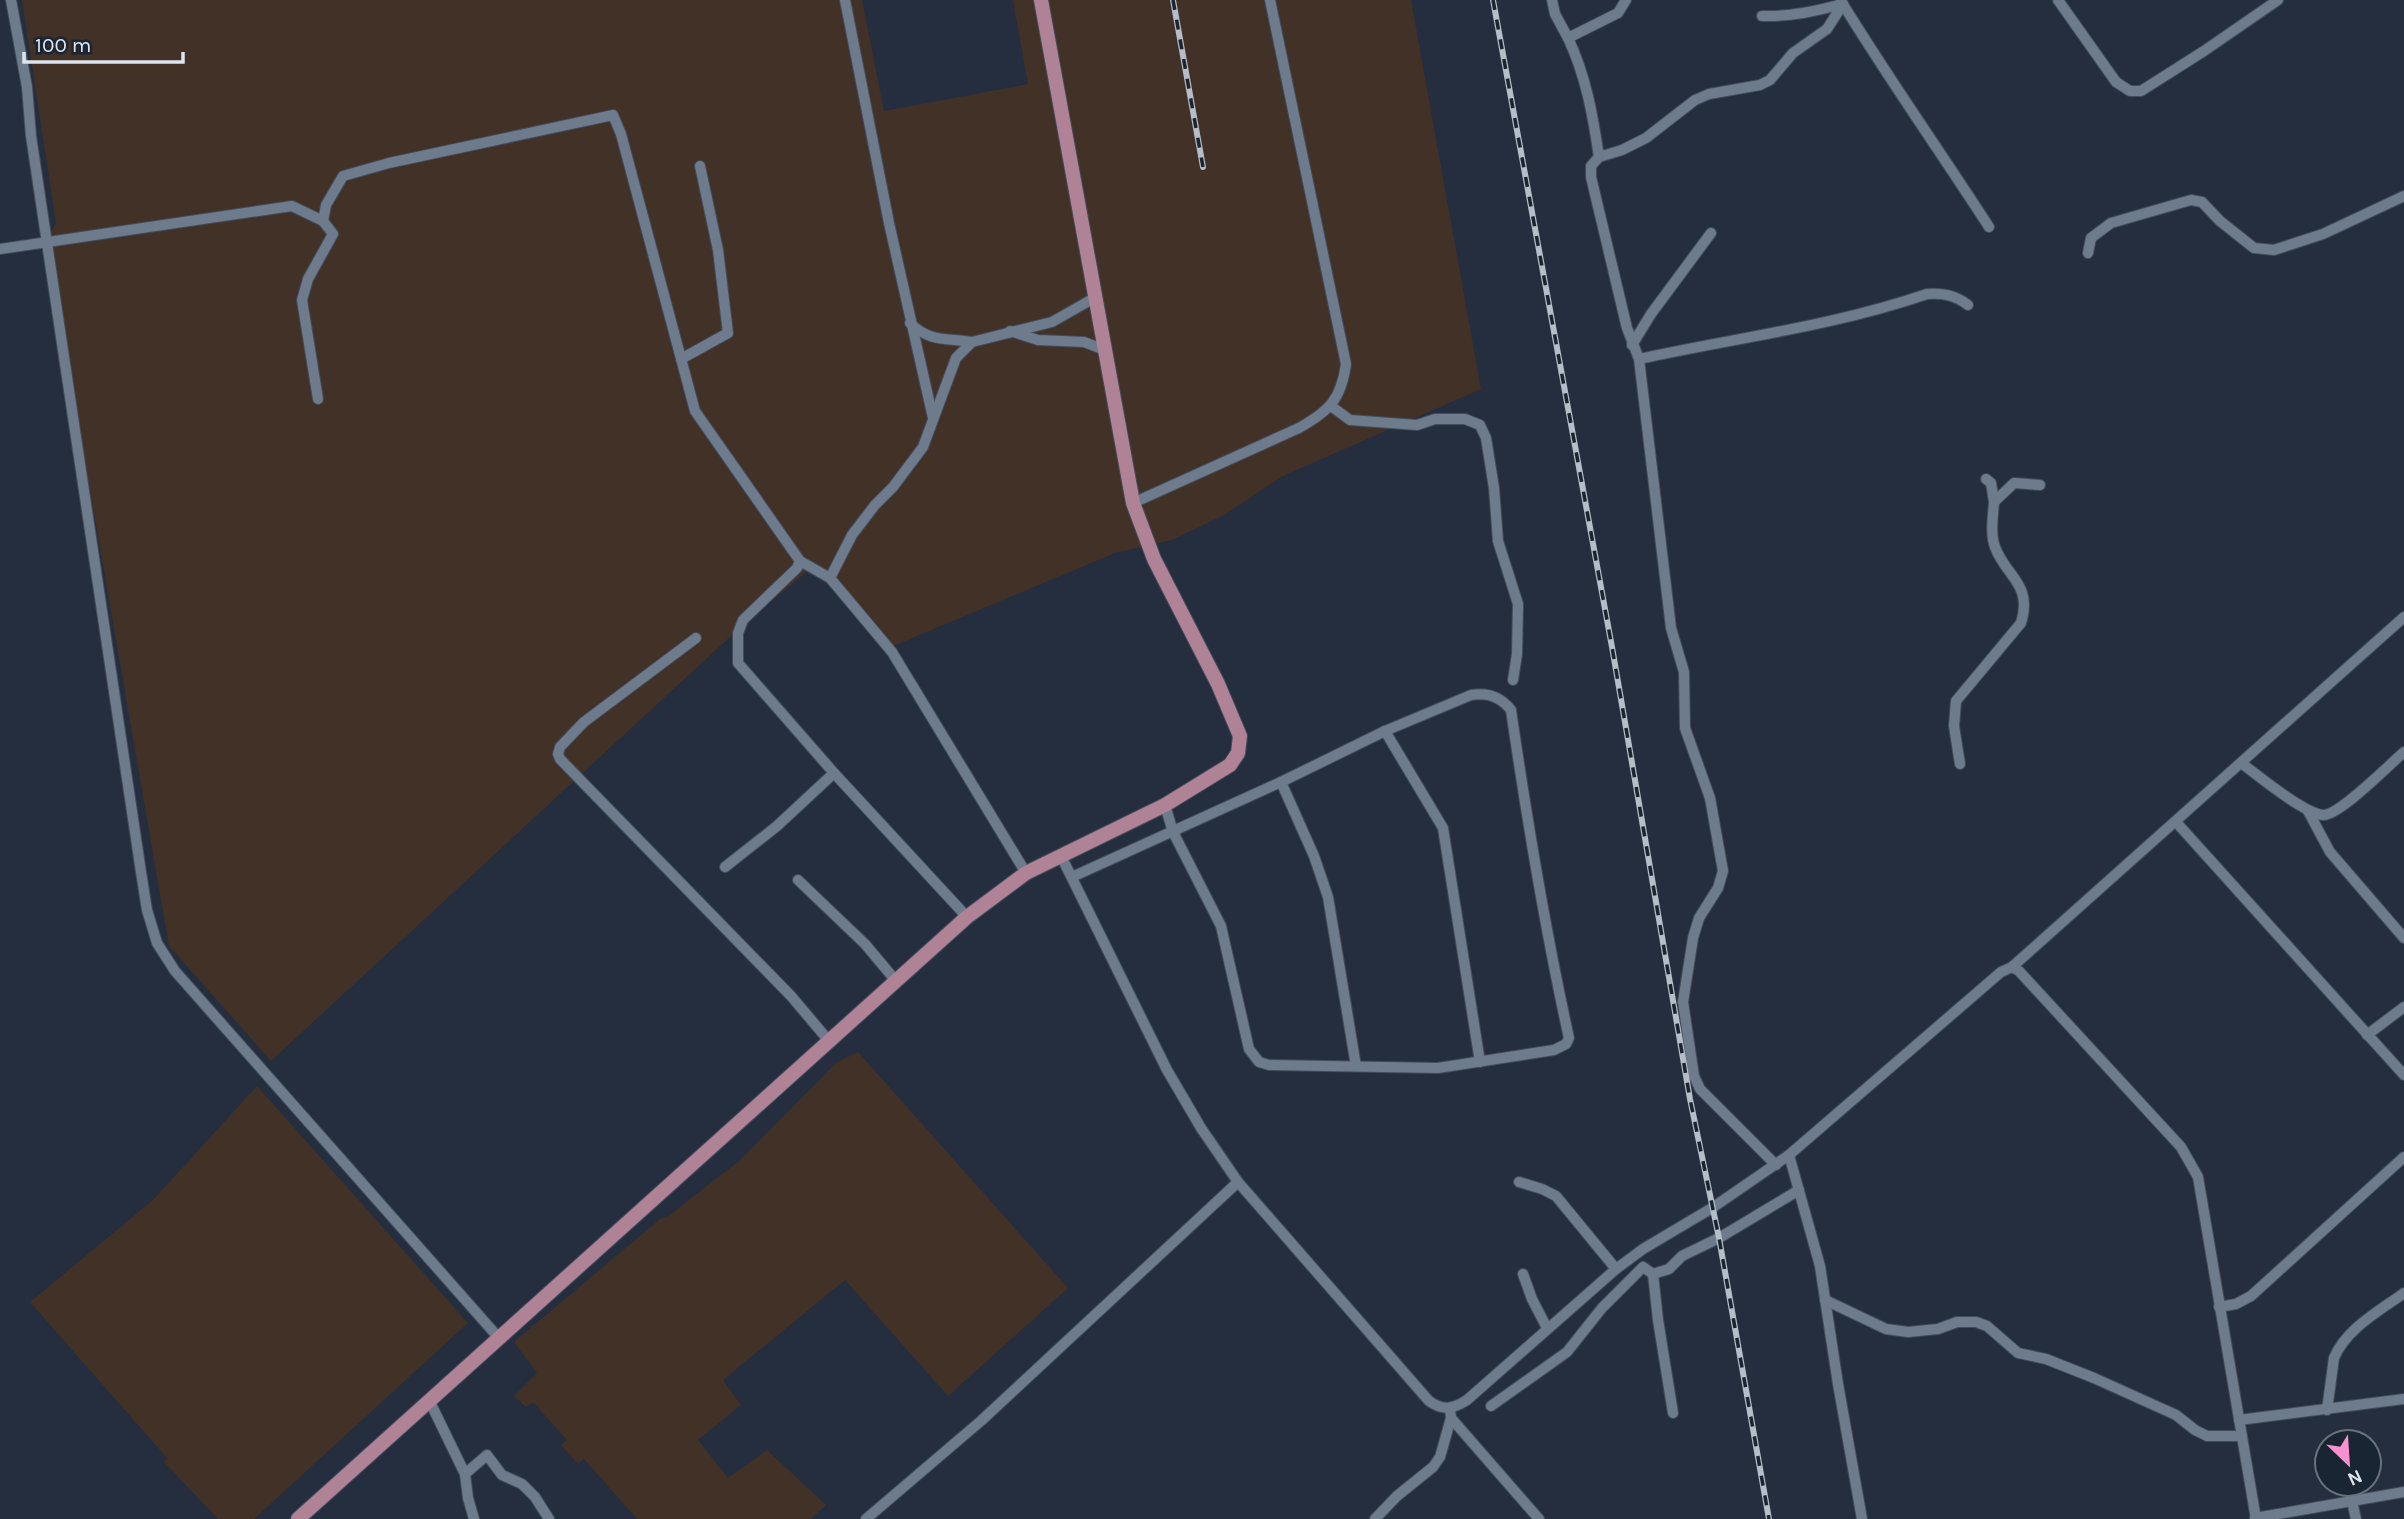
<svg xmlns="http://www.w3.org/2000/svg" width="2404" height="1519" font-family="Karla,sans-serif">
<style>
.industrial{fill:#423127}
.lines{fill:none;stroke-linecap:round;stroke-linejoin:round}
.minor-casing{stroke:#434c59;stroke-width:12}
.major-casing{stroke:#434c59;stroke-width:16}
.minor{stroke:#6e7b8d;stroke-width:10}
.major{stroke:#af8295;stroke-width:14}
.rail-casing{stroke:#b5bdc8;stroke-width:6}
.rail{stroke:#1a2533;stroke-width:3.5;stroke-dasharray:10;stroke-linecap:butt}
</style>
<rect width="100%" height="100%" fill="#242e3e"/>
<g class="industrial">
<polygon points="22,0 862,0 884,111 1028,84 1013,0 1411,0 1481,389 1283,476 1224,515 1172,540 1115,553 886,649 851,604 809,570 744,624 271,1061 169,946 47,241 56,223"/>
<polygon points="858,1052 1068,1288 948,1396 845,1280 723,1380 741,1405 698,1440 728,1478 767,1450 826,1505 811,1519 637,1519 584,1459 578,1464 561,1445 567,1440 533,1402 526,1407 514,1396 537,1373 514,1342 660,1219 667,1217 739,1161 836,1063"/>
<polygon points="257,1086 468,1323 254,1519 218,1519 164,1462 167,1458 30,1302 153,1200"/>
</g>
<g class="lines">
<defs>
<g id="minor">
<polyline points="11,0 27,87 31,136 141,872 147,910 157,943 175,971 498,1337"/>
<polyline points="845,0 889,223 933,418"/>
<polyline points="1552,0 1555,14 1568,38"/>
<polyline points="2058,0 2116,82 2130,91 2141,91 2204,51 2278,0"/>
<path d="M1841 1C1888 78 1940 151 1989 227"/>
<path d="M1762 16C1790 17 1816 11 1843 4L1827 29 1793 53 1770 80 1760 85 1709 94 1695 100 1646 138 1622 150 1599 157 1591 166V177L1627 328 1639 359 1671 628 1684 672 1685 728 1710 798 1723 871 1718 888 1699 918 1693 938 1683 1002 1694 1076 1700 1089 1776 1165"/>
<path d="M1599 157C1593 116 1586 76 1568 38L1618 13 1626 0"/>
<polyline points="323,221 326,205 343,176 389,163 613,115 621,134 695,411 800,561 830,578"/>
<polyline points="0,249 292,206 323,221 333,234 308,279 302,300 318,399"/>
<polyline points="2088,253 2091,238 2111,223 2191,200 2202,202 2220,221 2254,248 2274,250 2323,234 2404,196"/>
<path d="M910 323C929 342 946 338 972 342"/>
<polyline points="1010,331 1038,340 1084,342 1105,350"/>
<polyline points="1632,345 1651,314 1711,233"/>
<polyline points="681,359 728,333 718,250 700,166"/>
<path d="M1639 359C1735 338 1834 326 1927 294 1943 293 1955 295 1968 305"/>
<polyline points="1331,406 1350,420 1417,425 1435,419 1465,419 1480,425 1486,438 1494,488 1498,541 1518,604 1517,654 1513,680"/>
<polyline points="1986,479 1991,483 1994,502"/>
<path d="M1133 503 1299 428C1329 411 1341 400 1346 364L1270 0"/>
<polyline points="800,561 797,568 743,620 738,633 738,663 834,773 967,917"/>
<polyline points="696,638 584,722 560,747 558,754 560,759 791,996 829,1041"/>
<polyline points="1385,731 1443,828 1480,1062"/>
<path d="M2241 763C2259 776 2303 813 2323 815 2339 816 2390 764 2404 752"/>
<path d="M1960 764 1954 726 1956 701 2021 623C2033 584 2006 577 1995 547 1990 533 1993 517 1994 502L2014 483 2040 485"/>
<polyline points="1281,782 1314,856 1328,897 1356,1066"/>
<polyline points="2308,811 2330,852 2404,938"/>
<polyline points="2176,822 2404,1075"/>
<path d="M1061 856 1167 1070 1201 1128 1238 1182 1429 1401C1443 1411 1453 1409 1467 1400L1616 1269 1643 1249 1712 1208 1789 1155 2001 972 2012 967 2019 971 2181 1147 2198 1177 2256 1519"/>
<polyline points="725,867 777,826 834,773"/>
<polyline points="1026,873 892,652 830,578 852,535 875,505 893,487 923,447 956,358 972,342 1052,322 1096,297"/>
<path d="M1072 877 1281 782 1385 731 1471 695C1488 692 1501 697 1511 710 1527 820 1545 929 1569 1038L1566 1044 1554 1050 1438 1068 1269 1065 1259 1062 1249 1049 1221 926 1173 832 1165 805"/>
<polyline points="798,880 865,944 896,981"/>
<polyline points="2012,967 2404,617"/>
<polyline points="2367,1035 2404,1007"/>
<polyline points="1789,1155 1820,1266 1838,1384 1862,1519"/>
<polyline points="1519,1182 1542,1189 1556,1196 1616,1269"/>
<polyline points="1523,1274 1532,1299 1547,1328"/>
<polyline points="1653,1274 1658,1320 1673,1413"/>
<polyline points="1825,1300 1886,1329 1908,1332 1938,1329 1957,1322 1976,1322 1987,1326 2018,1353 2046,1359 2094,1378 2176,1415 2195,1430 2207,1436 2241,1436"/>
<polyline points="2219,1307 2236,1304 2251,1296 2404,1157"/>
<polyline points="429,1400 465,1474 468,1498 474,1519"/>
<polyline points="1491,1406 1567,1352 1602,1308 1643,1267 1653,1274 1669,1269 1682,1256 1719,1238 1799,1190"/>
<polyline points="1450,1409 1451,1418 1539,1519"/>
<path d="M2327 1410 2334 1358C2346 1329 2379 1311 2404 1293"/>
<polyline points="2239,1420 2404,1399"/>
<polyline points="465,1474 487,1455 502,1475 522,1484 535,1497 549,1519"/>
<polyline points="2352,1501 2356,1519"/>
<polyline points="2255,1518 2404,1492"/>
<polyline points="866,1519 982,1420 1238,1182"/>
<polyline points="1375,1519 1397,1496 1433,1467 1440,1457 1451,1418"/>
</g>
<polyline id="major" points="298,1519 967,917 1026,873 1165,805 1230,765 1238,753 1240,736 1218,684 1154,559 1133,503 1041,0"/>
</defs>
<use href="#minor" class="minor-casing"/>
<use href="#major" class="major-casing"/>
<use href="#minor" class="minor"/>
<use href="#major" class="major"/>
<defs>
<g id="rail">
<polyline points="1173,0 1203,167"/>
<polyline points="1493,0 1612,647 1690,1099 1719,1238 1769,1519"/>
</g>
</defs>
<use href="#rail" class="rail-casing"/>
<use href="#rail" class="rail"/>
</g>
<g transform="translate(2348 1463) rotate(155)"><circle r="33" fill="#1a2533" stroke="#68727e" stroke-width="2"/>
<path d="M0-5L12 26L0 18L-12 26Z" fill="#f790ce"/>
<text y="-10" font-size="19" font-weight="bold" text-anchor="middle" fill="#dee5ef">N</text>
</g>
<path d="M24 52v10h159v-10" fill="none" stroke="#dee5ef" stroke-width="3.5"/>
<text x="35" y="52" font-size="21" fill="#dee5ef" stroke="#1a2533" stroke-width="5" paint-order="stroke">100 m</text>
</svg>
